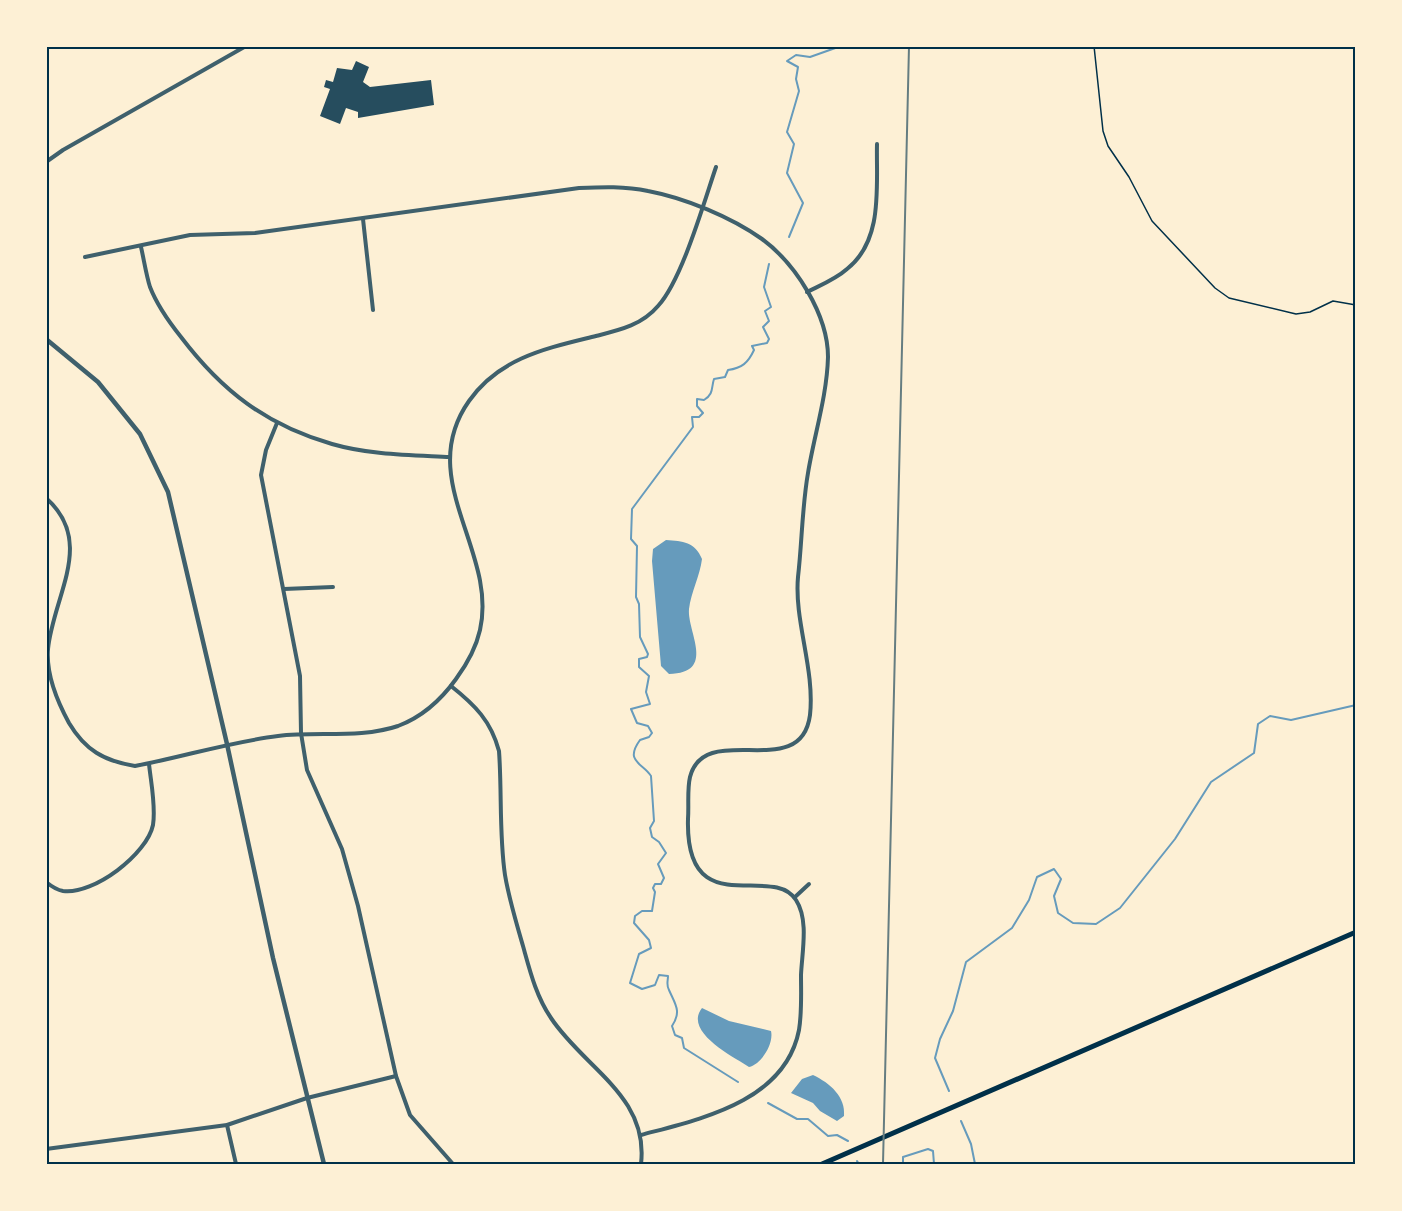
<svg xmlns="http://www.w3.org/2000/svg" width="1402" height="1211" font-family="'PT Serif',serif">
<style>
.water{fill:#669bbc}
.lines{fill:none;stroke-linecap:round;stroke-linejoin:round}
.stream{stroke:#669bbc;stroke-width:2}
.building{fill:#264d5e}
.path{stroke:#003049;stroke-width:1.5}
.minor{stroke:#3f606c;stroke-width:4}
.tertiary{stroke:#3f606c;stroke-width:4.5}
.secondary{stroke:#003049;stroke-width:5}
.rail{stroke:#657d81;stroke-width:2}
.neatline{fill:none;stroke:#003049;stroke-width:2}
</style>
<rect width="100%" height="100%" fill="#fdf0d5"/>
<g class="water">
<path d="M666 540C683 541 695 542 702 559 700 576 691 592 689 609 687 632 717 673 669 674L661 666 652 561 653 549Z"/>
<path d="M702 1008 729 1021 771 1031C774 1043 762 1064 749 1067 734 1057 683 1032 702 1008Z"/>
<path d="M813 1075C830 1083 846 1097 844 1116L837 1121 820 1111 813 1103 791 1093 802 1079Z"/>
</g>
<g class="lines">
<g class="stream">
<polyline points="789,237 803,203 787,173 794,144 787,132 799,91 796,79 798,67 787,61 796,55 810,57 841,46"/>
<path d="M738 1082 684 1048 682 1038 675 1035 672 1026C682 1011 675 1004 669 990 666 985 668 981 668 976L659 975 655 985 642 989 630 983 639 954 651 948 649 940 634 923 635 916 642 911H652L655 892 653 888 655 884H661L664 878 658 864 666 853 659 842 652 837 650 828 654 821 651 776C643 763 624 762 640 740L649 737 652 733 648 726 637 723 631 709 650 704 646 692 649 676 639 667V659L647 657 648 654 640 637 639 604 636 597 637 546 631 539 632 509 693 427 692 417H699L703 413 697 406V399L704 400C714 394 711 388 714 379L725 377 728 370C742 368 748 363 754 350L752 346 767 343 769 339 763 327 769 321 765 311 771 307 764 287 769 264"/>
<polyline points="949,1091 935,1058 940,1039 953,1011 966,962 1012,928 1029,900 1037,877 1054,869 1061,879 1054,896 1058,913 1073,923 1096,924 1120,908 1175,839 1211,782 1254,753 1258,724 1270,716 1291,720 1356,705"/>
<polyline points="768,1103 797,1119 808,1119 828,1136 837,1135 848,1141"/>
<polyline points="961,1121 971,1144 975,1164"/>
<polyline points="857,1161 859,1164"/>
<polyline points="903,1164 903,1157 928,1149 933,1151 934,1164"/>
</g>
</g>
<polygon class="building" points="356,61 369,67 363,82 370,87 431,80 434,105 358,118 358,112 346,108 340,124 320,116 330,89 324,87 326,80 333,82 337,68 352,70"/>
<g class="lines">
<polyline class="path" points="1094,46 1103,131 1108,146 1129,177 1152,221 1215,288 1229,298 1296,314 1310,312 1333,301 1356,305"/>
<g class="minor">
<polyline points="46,162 63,150 246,46"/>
<polyline points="363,219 373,310"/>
<path d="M141 247C144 260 146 274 150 287 157 305 169 322 181 337 222 391 266 425 332 444 370 455 410 455 450 457"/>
<path d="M85 257 190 235 255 233 579 188C602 187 625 186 648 191 685 198 731 217 762 239 796 264 828 315 828 357 827 396 814 436 808 473 802 507 802 543 798 577 794 621 815 669 810 715 801 784 705 719 690 777 687 790 689 805 688 819 685 925 772 862 796 900 809 920 802 952 801 975 801 993 802 1012 799 1030 785 1102 700 1119 641 1135"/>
<path d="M807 292C821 285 836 279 847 269 884 240 876 185 877 144"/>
<polyline points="277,423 266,450 261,475 300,676 301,733 307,770 342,849 358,906 396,1076 410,1115 453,1164"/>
<path d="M46 498C96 542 53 596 48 649 46 674 57 701 69 723 85 750 104 761 135 766 183 757 229 742 278 736 317 731 360 739 398 726 422 717 441 700 456 679 467 664 476 648 480 630 498 551 414 479 469 401 500 357 548 348 596 336 620 330 642 325 658 306 682 280 704 202 716 167"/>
<polyline points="284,589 333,587"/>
<path d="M451 686C475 705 491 721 499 751 502 791 499 835 505 875 509 899 516 922 523 946 530 971 536 996 551 1018 584 1068 649 1096 641 1164"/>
<path d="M46 882C51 886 57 890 63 891 94 895 147 854 153 825 156 806 151 783 149 764"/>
<polyline points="795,897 809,884"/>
<polyline points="227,1125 236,1164"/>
<polyline points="46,1149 227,1125 307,1098 396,1076"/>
</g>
<polyline class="tertiary" points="46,339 98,382 140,434 168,492 227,744 273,958 324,1164"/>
<polyline class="secondary" points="822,1164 1356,932"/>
<polyline class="rail" points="883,1164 909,46"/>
</g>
<rect width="1402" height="1211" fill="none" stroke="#fdf0d5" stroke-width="96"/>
<rect x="48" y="48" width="1306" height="1115" class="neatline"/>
</svg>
